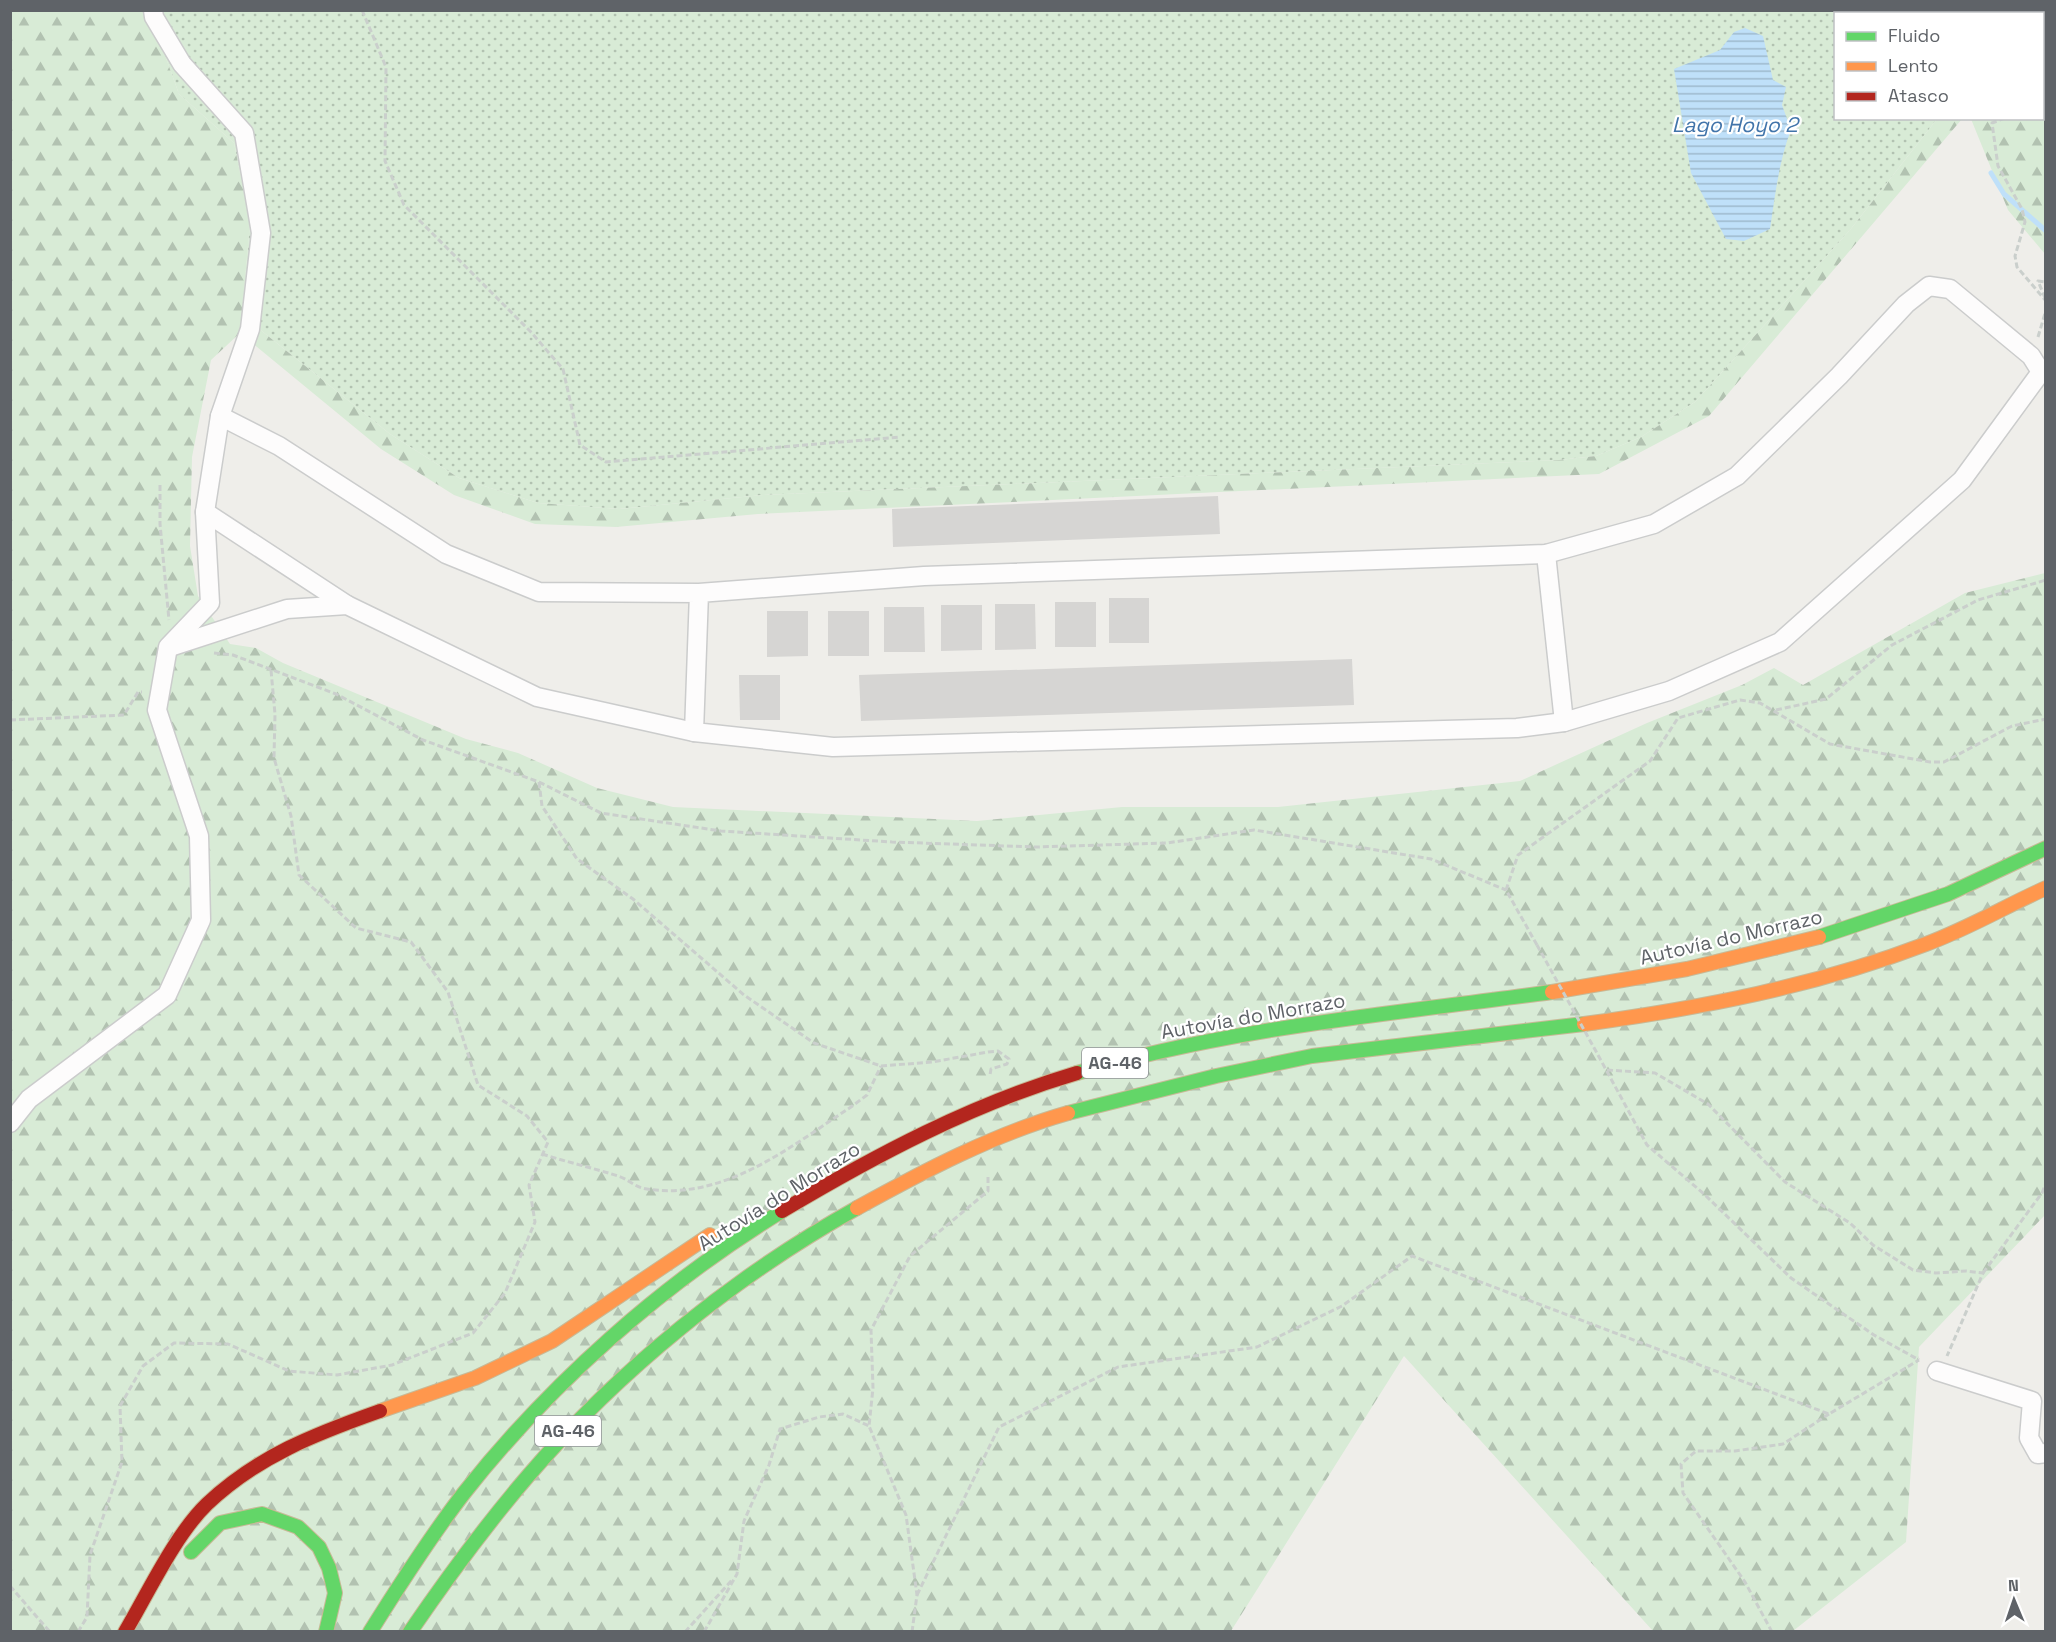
<svg xmlns="http://www.w3.org/2000/svg" width="2056" height="1642" font-family="'Space Grotesk',sans-serif">
<style>
.grass{fill:url(#grass-dots)}
.forest{fill:url(#forest-firs)}
.water{fill:url(#water-rules)}
.lines{fill:none;stroke-linecap:round;stroke-linejoin:round}
.stream{stroke:#bfe0f9;stroke-width:5}
.building{fill:#d6d5d3}
.street-casing{stroke:#cbcccc;stroke-width:21}
.fast-casing{stroke:#c8b996;stroke-width:16}
.slow-casing{stroke:#c8b996;stroke-width:16}
.jam-casing{stroke:#c8b996;stroke-width:16}
.path{stroke:#cacfcc;stroke-width:3;stroke-dasharray:6 3;stroke-linecap:butt}
.street{stroke:#fdfcfc;stroke-width:18}
.fast{stroke:#63d668;stroke-width:14}
.slow{stroke:#ff974d;stroke-width:14}
.jam{stroke:#b3261e;stroke-width:14}
.path-bridge{stroke:#cacfcc;stroke-width:3;stroke-dasharray:6 3;stroke-linecap:butt}
.labels{text-anchor:middle;stroke-width:4.5;stroke-linejoin:round;paint-order:stroke}
.shield{fill:#fff;stroke:#8f9295;stroke-width:1.5}
.shield-label{font-size:18px;font-weight:bold;fill:#5f6368}
.street-label{font-size:20px;fill:#5f6368;stroke:#fff}
.water-label{font-size:21px;font-style:italic;fill:#4174aa;stroke:#fff}
</style>
<defs>
<pattern id="grass-dots" width="8" height="8" patternUnits="userSpaceOnUse" patternTransform="scale(1.5)"><rect width="8" height="8" fill="#d8ebd6"/><path d="M2 2h.1M6 6h.1" fill="none" stroke="#b2c2b1" stroke-width="1.8" stroke-linecap="round"/></pattern>
<pattern id="forest-firs" width="22" height="20" patternUnits="userSpaceOnUse" patternTransform="scale(1.5)"><rect width="22" height="20" fill="#d8ebd6"/><path d="M5 1l3.5 6h-7zM16 11l3.5 6h-7z" fill="#b2c2b1"/></pattern>
<pattern id="water-rules" width="6" height="5" patternUnits="userSpaceOnUse" patternTransform="scale(1.5)"><rect width="6" height="5" fill="#bfe0f9"/><path d="M0 2.5h6" fill="none" stroke="#9eb9cd"/></pattern>
</defs>
<rect width="100%" height="100%" fill="#efeeea"/>
<polygon class="grass" points="2045,10 2046,27 2043,31 2042,14 1836,14 1836,118 1937,119 1850,230 1695,402 1641,437 1596,456 1559,460 763,495 619,509 538,503 459,478 390,434 242,315 250,222 234,143 179,94 149,11"/>
<g class="forest">
<polygon points="11,11 149,11 179,94 234,143 250,222 242,315 390,434 459,478 538,503 619,509 763,495 1559,460 1596,456 1641,437 1695,402 1850,230 1937,119 1962,119 1709,416 1599,474 758,514 616,527 535,524 454,495 381,449 240,333 211,360 192,457 190,546 198,596 230,644 256,648 283,663 466,739 518,753 597,788 673,807 977,821 1122,807 1278,807 1520,781 1647,723 1742,685 1774,668 1803,685 1965,593 2045,573 2045,1215 1919,1347 1906,1542 1793,1631 1653,1631 1404,1356 1231,1631 11,1632"/>
<polygon points="2045,27 2045,254 2008,210 1971,119 2042,118 2042,31"/>
</g>
<path class="water" d="M1745 28 1763 36 1773 80 1786 87 1782 105 1791 130C1779 160 1775 196 1770 229L1744 241 1726 239 1691 173 1674 69 1720 50 1734 32Z"/>
<g class="lines">
<polyline class="stream" points="1991,173 2004,194 2046,231"/>
</g>
<g class="building">
<polygon points="1218,496 1220,534 893,547 892,509"/>
<rect x="1109" y="598" width="40" height="45"/>
<rect x="1055" y="602" width="41" height="45"/>
<polygon points="995,604 1035,604 1036,649 995,650"/>
<polygon points="941,605 982,605 982,650 941,651"/>
<polygon points="884,607 924,607 925,652 884,652"/>
<polygon points="767,611 808,611 808,656 767,657"/>
<rect x="828" y="611" width="41" height="45"/>
<polygon points="1352,659 1354,705 861,721 859,675"/>
<polygon points="739,675 780,675 780,720 740,720"/>
</g>
<g class="lines">
<defs>
<g id="street">
<polyline points="153,10 154,17 182,64 244,133 261,233 250,329 220,416"/>
<polyline points="205,512 347,605"/>
<polyline points="1546,554 1564,722"/>
<polyline points="170,647 287,609 347,605 537,697 694,732"/>
<polyline points="10,1123 29,1099 167,995 201,920 199,836 157,710 168,647 210,603 205,512 220,416 279,446 446,554 539,592 699,593 924,576 1546,554 1654,524 1737,476 1839,376 1906,304 1929,286 1950,289 2031,356 2041,372 1962,480 1780,642 1669,691 1564,722 1517,728 833,747 694,732 699,593"/>
<polyline points="1937,1371 2032,1401 2029,1438 2038,1454 2046,1453"/>
</g>
<g id="fast">
<polyline points="1819,937 1948,894 2046,848"/>
<path d="M1077 1073C1232 1027 1393 1014 1552 992"/>
<polyline points="1068,1113 1216,1076 1312,1056 1584,1024"/>
<polyline points="191,1552 220,1523 262,1514 298,1527 319,1547 329,1568 335,1593 326,1632"/>
<path d="M370 1632C400 1584 430 1537 464 1493 551 1383 662 1284 782 1211"/>
<path d="M410 1632C447 1578 485 1526 528 1476 619 1370 735 1276 857 1208"/>
</g>
<g id="slow">
<polyline points="1552,992 1687,969 1819,937"/>
<path d="M1584 1024C1701 1008 1816 986 1926 944 1967 929 2006 906 2046 888"/>
<path d="M857 1208C924 1171 994 1134 1068 1113"/>
<polyline points="380,1411 475,1378 552,1341 710,1235"/>
</g>
<g id="jam">
<path d="M782 1211C876 1155 972 1104 1077 1073"/>
<path d="M125 1632C148 1593 175 1535 207 1504 258 1456 315 1434 380 1411"/>
</g>
</defs>
<use href="#street" class="street-casing"/>
<use href="#fast" class="fast-casing"/>
<use href="#slow" class="slow-casing"/>
<use href="#jam" class="jam-casing"/>
<g class="path">
<polyline points="362,10 386,67 385,161 404,205 530,331 563,369 580,445 606,462 900,437"/>
<polyline points="2042,98 2046,95"/>
<polyline points="2005,118 1992,123 1998,166 2022,209 2025,222 2015,256 2017,267 2046,301"/>
<polyline points="2045,298 2038,281 2046,282"/>
<polyline points="2038,337 2046,310"/>
<polyline points="160,485 160,524 169,620"/>
<polyline points="214,653 233,655 336,694 423,740 539,782 601,813 721,831 892,842 1036,847 1167,843 1254,830 1431,859 1506,890"/>
<polyline points="1776,710 1826,699 1892,645 1978,600 2046,580"/>
<polyline points="10,720 124,715 138,692 142,692"/>
<polyline points="539,782 542,806 577,859 633,899 744,995 814,1043 881,1066 932,1062 988,1052 998,1051 1009,1059 1007,1064 991,1069 990,1075"/>
<polyline points="1537,945 1506,890 1518,855 1650,761 1678,718 1740,700 1760,703 1830,744 1930,762 1944,762 2012,726 2046,719"/>
<polyline points="1598,1055 1647,1145 1704,1194 1791,1278 1874,1335 1919,1360"/>
<polyline points="1607,1070 1655,1073 1708,1104 1785,1182 1850,1223 1873,1245 1913,1270 1936,1273 1966,1271 1983,1273 1947,1356"/>
<path d="M542 1154C567 1162 593 1168 618 1176 628 1179 636 1188 647 1189 724 1201 790 1147 851 1107L867 1095 881 1066"/>
<polyline points="1983,1273 2042,1193 2046,1183"/>
<polyline points="10,1586 50,1632"/>
<polyline points="917,1595 999,1427 1118,1367 1257,1347 1342,1306 1412,1256 1829,1414 1919,1360"/>
<polyline points="78,1632 87,1617 90,1555 122,1462 120,1406 143,1366 174,1343 228,1344 289,1371 337,1375 392,1365 473,1333 505,1293 535,1222 529,1185 548,1142 527,1116 478,1085 448,992 411,942 356,928 299,875 291,816 274,758 275,714 271,670"/>
<polyline points="685,1632 732,1580"/>
<polyline points="704,1632 737,1574 744,1521 769,1465 780,1429 819,1417 843,1414 869,1426"/>
<polyline points="912,1632 917,1595 906,1515 869,1426 873,1388 871,1330 910,1256 988,1191 988,1174"/>
<polyline points="1772,1632 1745,1582 1683,1493 1681,1464 1696,1451 1735,1451 1783,1444 1829,1414"/>
</g>
<use href="#street" class="street"/>
<use href="#fast" class="fast"/>
<use href="#slow" class="slow"/>
<use href="#jam" class="jam"/>
<polyline class="path-bridge" points="1537,945 1598,1055"/>
</g>
<g class="labels">
<g class="shield">
<rect x="1082" y="1048" width="66" height="30" rx="4.5"/>
<rect x="535" y="1416" width="66" height="30" rx="4.5"/>
</g>
<g class="shield-label">
<text x="1115" y="1069">AG-46</text>
<text x="568" y="1437">AG-46</text>
</g>
<g class="street-label">
<text transform="translate(1731 937) rotate(-13)" y="7">Autovía do Morrazo</text>
<text transform="translate(1253 1016) rotate(-10)" y="7">Autovía do Morrazo</text>
<text transform="translate(779 1196) rotate(-32)" y="7">Autovía do Morrazo</text>
</g>
<g class="water-label">
<text x="1735" y="132">Lago Hoyo 2</text>
</g>
</g>
<rect width="2056" height="1642" fill="none" stroke="#5f6368" stroke-width="24"/>
<rect x="1834" y="12" width="210" height="108" fill="#ffffff" stroke="#bfc1c3" stroke-width="1.5"/>
<rect x="1846" y="32" width="30" height="9" fill="#63d668" stroke="#bfc1c3" stroke-width="1.5"/>
<text x="1888" y="42" font-size="18" fill="#5f6368">Fluido</text>
<rect x="1846" y="62" width="30" height="9" fill="#ff974d" stroke="#bfc1c3" stroke-width="1.5"/>
<text x="1888" y="72" font-size="18" fill="#5f6368">Lento</text>
<rect x="1846" y="92" width="30" height="9" fill="#b3261e" stroke="#bfc1c3" stroke-width="1.5"/>
<text x="1888" y="102" font-size="18" fill="#5f6368">Atasco</text>
<g transform="translate(2014 1600) rotate(358)" stroke="#ffffff" stroke-width="4.5" paint-order="stroke">
<path d="M0-4.5L10 22L0 15L-10 22Z" fill="#5f6368"/>
<text y="-9" font-size="16" font-weight="bold" text-anchor="middle" fill="#5f6368">N</text>
</g>
</svg>
